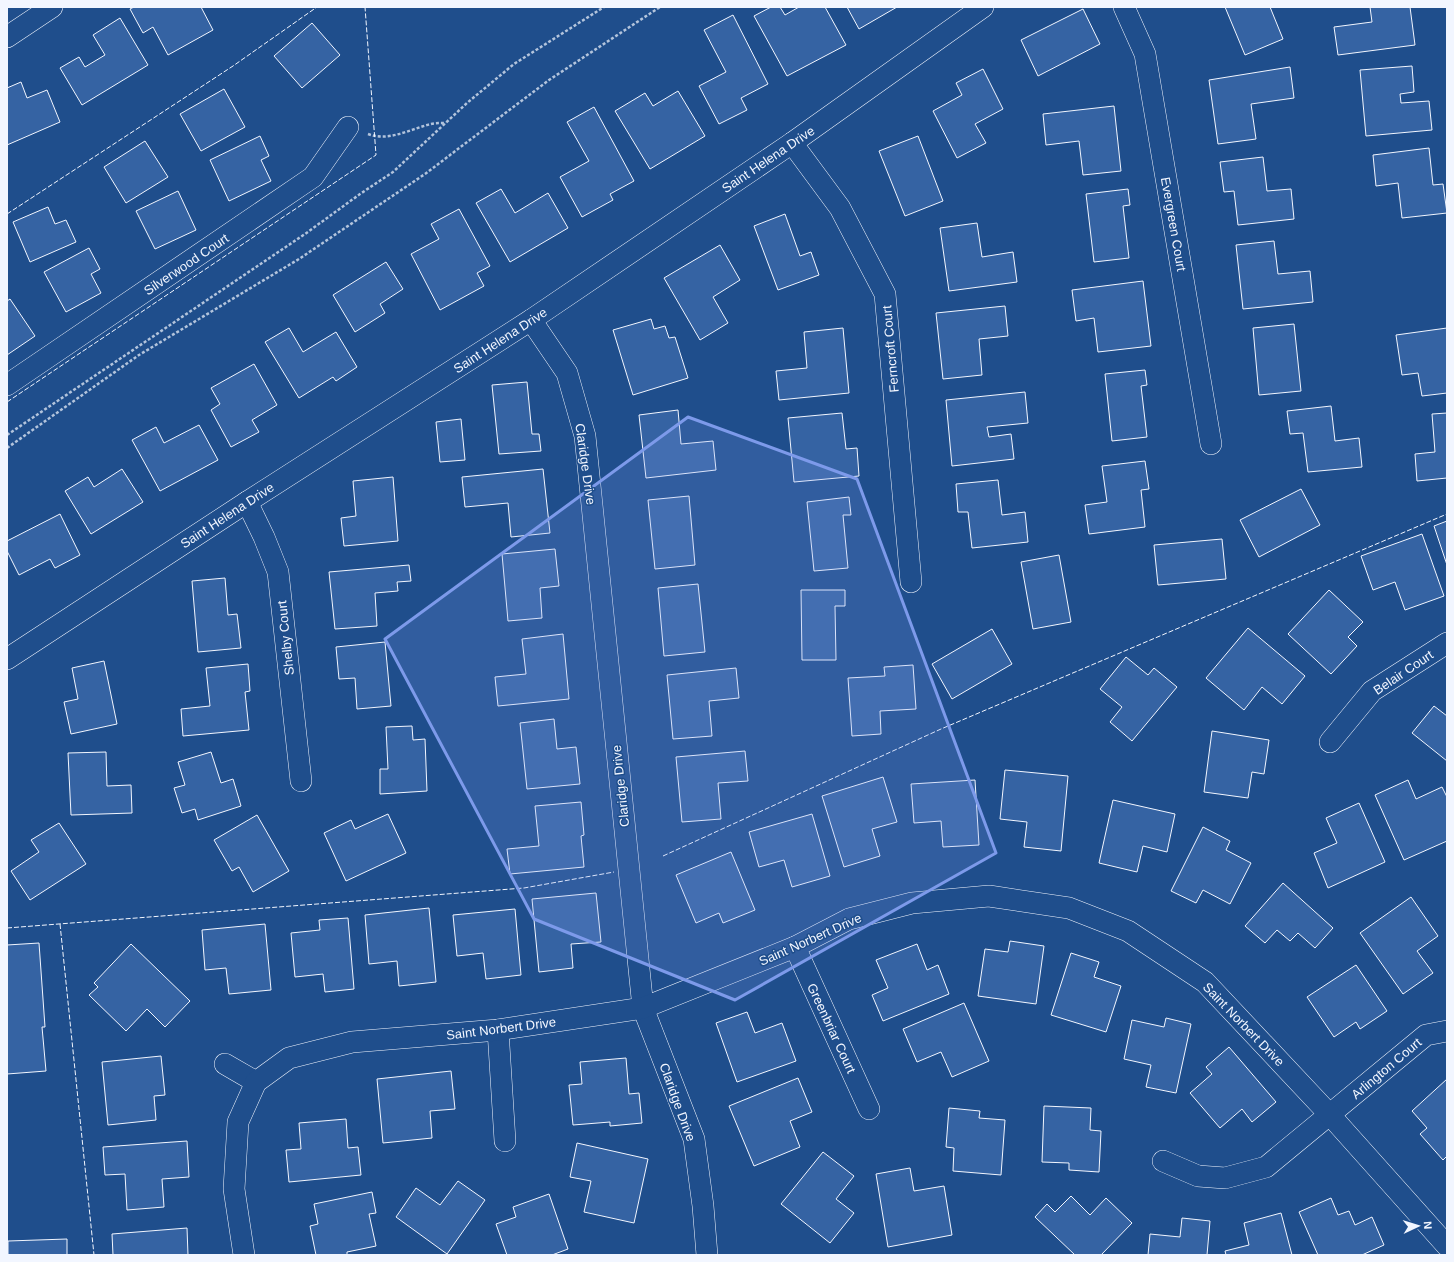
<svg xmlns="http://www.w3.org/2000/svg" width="1454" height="1262" font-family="Arial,sans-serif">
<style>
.building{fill:#3563a3;stroke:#f2f6ff}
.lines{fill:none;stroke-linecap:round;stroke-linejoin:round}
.minor-casing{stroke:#f2f6ff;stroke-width:22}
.path{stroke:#b3c4dc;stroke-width:2.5;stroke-dasharray:3 2;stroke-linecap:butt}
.minor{stroke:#1f4e8c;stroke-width:21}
.fence{stroke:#f2f6ff;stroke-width:1;stroke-dasharray:5 2;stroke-linecap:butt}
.marked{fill:#7d9aea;fill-opacity:0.2;stroke:#7d9aea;stroke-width:3;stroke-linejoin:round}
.labels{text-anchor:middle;stroke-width:3;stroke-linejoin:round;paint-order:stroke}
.street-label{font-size:13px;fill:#f2f6ff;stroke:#1f4e8c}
</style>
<rect width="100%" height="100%" fill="#1f4e8c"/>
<g class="building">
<polygon points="134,7 201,7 213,30 168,55 153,27 143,33 130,9"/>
<polygon points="771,7 780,7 785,15 799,7 825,7 846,45 787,76 754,16"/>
<polygon points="847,7 897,7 859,29"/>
<polygon points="1225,7 1270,7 1283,39 1245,55"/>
<polygon points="1370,7 1410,7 1415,45 1338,55 1334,27 1372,22"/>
<polygon points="1083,9 1100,44 1038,76 1021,40"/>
<polygon points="733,15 768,84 741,98 747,110 719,124 699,86 726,72 704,30"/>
<polygon points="120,18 148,65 82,105 60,68 79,57 85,67 105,55 93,35"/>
<polygon points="312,23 340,55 302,88 274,56"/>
<polygon points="1412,66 1414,92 1400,94 1401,103 1429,101 1432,130 1366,136 1360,70"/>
<polygon points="1290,67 1294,98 1251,104 1256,139 1218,144 1209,80"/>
<polygon points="983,69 1003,109 975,124 986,143 957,158 933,111 962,95 956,83"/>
<polygon points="21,82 27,98 47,90 60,122 7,145 7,88"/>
<polygon points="224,89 245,127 201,151 180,114"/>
<polygon points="678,91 705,136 650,169 615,111 645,93 653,106"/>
<polygon points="1114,106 1121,171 1083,175 1079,141 1046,145 1043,114"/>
<polygon points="594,107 634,181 610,194 613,200 582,217 560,177 589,161 567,122"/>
<polygon points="260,136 269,156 261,160 271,181 229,201 210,160"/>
<polygon points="918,136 943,201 905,216 879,151"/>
<polygon points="145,141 168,177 126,203 104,167"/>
<polygon points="1429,148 1433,185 1443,184 1447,213 1402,218 1398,183 1376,186 1373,155"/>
<polygon points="1263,157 1267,191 1291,189 1294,219 1238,225 1234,191 1224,192 1220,162"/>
<polygon points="501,189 515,213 548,193 568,228 510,262 476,203"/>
<polygon points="1128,189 1130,205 1123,206 1129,258 1094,262 1086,194"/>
<polygon points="178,191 196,230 155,249 136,211"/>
<polygon points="48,207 55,224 66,220 76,242 30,262 13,222"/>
<polygon points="459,209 490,266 477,273 484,286 440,310 411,254 439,239 431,224"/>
<polygon points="785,214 800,256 811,252 819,275 778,290 754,226"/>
<polygon points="977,223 982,257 1013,252 1017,282 949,291 940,228"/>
<polygon points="1274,241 1278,274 1310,271 1313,302 1243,309 1236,245"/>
<polygon points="720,245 740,280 713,297 728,323 700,340 664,278"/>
<polygon points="89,248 100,269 91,274 101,293 66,312 44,272"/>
<polygon points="386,262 403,289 380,304 385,313 355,332 333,295"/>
<polygon points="1143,281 1151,346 1098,352 1094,318 1076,321 1072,290"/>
<polygon points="10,299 35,336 7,355 7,301"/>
<polygon points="1005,306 1008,336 979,339 982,375 943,379 936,313"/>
<polygon points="651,319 654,329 665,326 669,338 675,337 688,378 633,395 613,330"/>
<polygon points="1294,324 1301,391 1259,395 1253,328"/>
<polygon points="289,328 303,352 336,332 357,367 336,381 333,377 299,398 265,342"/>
<polygon points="843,328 849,393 779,400 776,371 807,368 804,332"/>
<polygon points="1447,328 1447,393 1422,396 1418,373 1402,375 1396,335"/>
<polygon points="254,364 277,405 252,420 259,432 231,447 211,410 220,404 211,388"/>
<polygon points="1145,370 1147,385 1141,386 1147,437 1112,441 1105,374"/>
<polygon points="527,382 532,434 539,434 541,451 499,454 492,385"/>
<polygon points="1025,392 1028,423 987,427 989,437 1011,434 1014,459 952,466 946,400"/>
<polygon points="1331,406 1335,441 1359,438 1362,467 1308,472 1303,433 1290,434 1287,411"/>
<polygon points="678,410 681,444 713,441 716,470 646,478 639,415"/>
<polygon points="842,413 846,449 857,448 859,476 794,482 788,418"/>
<polygon points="1447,413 1447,478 1417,481 1415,454 1435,452 1432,414"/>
<polygon points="461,419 465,460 440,462 436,422"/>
<polygon points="199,425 218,460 160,491 132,440 156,427 164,443"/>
<polygon points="1145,461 1149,489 1141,490 1145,527 1089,534 1085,505 1107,502 1102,466"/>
<polygon points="122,469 143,502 91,534 65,491 88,477 94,487"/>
<polygon points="543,469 550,533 511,537 508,503 465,507 462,477"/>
<polygon points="393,477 398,541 344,546 341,518 356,516 353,481"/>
<polygon points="998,480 1002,515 1025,512 1028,542 972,548 968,512 958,512 956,484"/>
<polygon points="1301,489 1320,525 1259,557 1240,520"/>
<polygon points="689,496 695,565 655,569 648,500"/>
<polygon points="849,497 851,515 843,515 848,568 814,571 807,502"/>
<polygon points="60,514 80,555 55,568 50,559 19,575 7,551 7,541"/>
<polygon points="1447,521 1447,565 1434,526"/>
<polygon points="1422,534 1444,596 1405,610 1395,582 1373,590 1361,556"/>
<polygon points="1222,539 1226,579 1158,585 1154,545"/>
<polygon points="555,549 559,586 540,588 542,618 508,621 502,554"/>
<polygon points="1059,555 1071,622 1033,629 1021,562"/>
<polygon points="409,565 411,581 397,582 398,591 375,593 377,626 335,629 329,572"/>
<polygon points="225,578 228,615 237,614 241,648 198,652 192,581"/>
<polygon points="698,584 705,652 664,656 658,588"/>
<polygon points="801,590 845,590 845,606 835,606 836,660 802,660"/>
<polygon points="1329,590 1363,622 1348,637 1357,646 1331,674 1288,634"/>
<polygon points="1248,628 1305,676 1282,704 1262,687 1244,710 1206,678"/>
<polygon points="992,629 1012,664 952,699 932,664"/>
<polygon points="563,634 569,699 498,706 495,677 526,674 522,639"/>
<polygon points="385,642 391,706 357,709 355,678 339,679 336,647"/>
<polygon points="1126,657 1148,675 1154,668 1177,687 1132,741 1110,722 1122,707 1100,689"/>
<polygon points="104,661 117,724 71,734 64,702 78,699 72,668"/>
<polygon points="248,664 250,691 245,692 249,730 183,736 181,709 210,706 206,668"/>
<polygon points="913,665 916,709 880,711 881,734 852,736 848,678 885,676 884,667"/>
<polygon points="736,668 739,698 709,701 712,736 673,739 667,675"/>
<polygon points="1434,706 1447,716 1447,761 1412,733"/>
<polygon points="554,719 557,749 576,747 580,784 527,789 520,723"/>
<polygon points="412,726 413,740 425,739 427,791 380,794 380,769 388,769 386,727"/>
<polygon points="1212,731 1269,740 1264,774 1252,772 1248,798 1204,792"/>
<polygon points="745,751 748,781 718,783 721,819 682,822 676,757"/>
<polygon points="106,752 107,786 131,785 132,813 71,815 68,753"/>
<polygon points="211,752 221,783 233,779 241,806 198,820 195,809 182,813 174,788 185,785 178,762"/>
<polygon points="1005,770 1068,776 1061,851 1024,847 1027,822 1000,819"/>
<polygon points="883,777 897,822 872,829 880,856 844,867 822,796"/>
<polygon points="975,780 979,845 943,847 941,821 914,823 911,784"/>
<polygon points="1408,780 1416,799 1442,787 1447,797 1447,841 1404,860 1375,795"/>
<polygon points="1113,800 1175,814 1167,852 1143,846 1137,872 1099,863"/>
<polygon points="581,802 584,835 581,836 584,867 510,874 507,849 539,846 535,806"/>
<polygon points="1359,803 1385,862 1328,888 1314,853 1337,843 1326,818"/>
<polygon points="388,814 406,853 346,881 324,833 351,820 355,829"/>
<polygon points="812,814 830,876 792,887 784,860 759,867 749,832"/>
<polygon points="257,815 289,871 253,892 239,867 232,871 214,840"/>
<polygon points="59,823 86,864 30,900 11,871 39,852 31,840"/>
<polygon points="1203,827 1230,841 1226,850 1251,863 1230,904 1203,890 1196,903 1171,891"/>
<polygon points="731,852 755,910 723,923 719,913 696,923 676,875"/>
<polygon points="1283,883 1333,928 1315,948 1298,933 1290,941 1277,930 1265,943 1245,926"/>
<polygon points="596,893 601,942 571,944 573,968 539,972 532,899"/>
<polygon points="1411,897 1438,936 1417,951 1433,973 1403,994 1360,933"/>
<polygon points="429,908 436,982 399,986 397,961 369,964 365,915"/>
<polygon points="515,909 521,975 486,979 483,953 457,956 453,915"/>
<polygon points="348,918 354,989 325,992 323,974 295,977 291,933 320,930 319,920"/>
<polygon points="265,924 271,990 229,994 226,968 205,970 202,930"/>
<polygon points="1010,941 1044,946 1036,1004 978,996 985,949 1008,952"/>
<polygon points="39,943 45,1027 42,1027 46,1071 7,1074 7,945"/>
<polygon points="131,944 190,1001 165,1027 147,1009 126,1031 89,995 98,987 94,983"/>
<polygon points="917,944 927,970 938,965 949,994 883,1021 872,995 888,988 876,960"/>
<polygon points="1071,953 1099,962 1094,977 1121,986 1106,1032 1051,1015"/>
<polygon points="1356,965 1387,1011 1360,1029 1356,1022 1334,1037 1307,997"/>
<polygon points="964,1003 989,1061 952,1077 941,1052 917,1062 903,1029"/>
<polygon points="747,1012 755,1033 782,1023 796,1061 737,1082 716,1023"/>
<polygon points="1166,1018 1191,1024 1176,1093 1146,1087 1151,1065 1124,1059 1132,1020 1164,1027"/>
<polygon points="1229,1047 1276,1102 1252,1122 1242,1109 1220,1128 1190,1093 1212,1074 1206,1067"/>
<polygon points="161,1056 165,1095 154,1096 156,1120 108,1125 102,1062"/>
<polygon points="626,1058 629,1094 639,1093 642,1123 610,1126 610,1122 573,1125 569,1085 582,1084 580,1062"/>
<polygon points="451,1071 455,1109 430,1111 432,1138 383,1143 377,1079"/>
<polygon points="798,1078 812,1112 790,1121 800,1147 754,1166 729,1106"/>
<polygon points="1447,1079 1447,1156 1443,1160 1420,1134 1427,1128 1412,1111"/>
<polygon points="1044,1106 1091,1108 1090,1130 1101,1131 1099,1172 1069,1170 1069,1163 1042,1162"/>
<polygon points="949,1108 980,1111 979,1118 1005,1120 1001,1175 953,1171 954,1148 946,1147"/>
<polygon points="346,1119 348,1148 358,1147 361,1175 289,1182 286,1150 301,1149 299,1123"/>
<polygon points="187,1141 189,1177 162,1179 164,1207 127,1210 125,1174 105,1175 103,1147"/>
<polygon points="577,1143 648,1159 634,1223 584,1212 591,1181 570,1177"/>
<polygon points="823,1152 854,1176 836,1199 854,1213 830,1243 781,1204"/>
<polygon points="910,1168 914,1191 944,1186 952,1235 888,1247 876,1174"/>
<polygon points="458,1181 485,1200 447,1254 396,1217 416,1188 440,1205"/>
<polygon points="372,1192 376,1213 369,1214 376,1246 347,1252 347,1255 316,1255 310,1226 318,1224 314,1204"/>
<polygon points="549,1194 568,1249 552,1255 507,1255 496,1224 516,1217 513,1207"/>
<polygon points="1071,1196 1090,1215 1106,1198 1132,1223 1101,1255 1075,1255 1035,1217 1047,1204 1055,1212"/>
<polygon points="1331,1198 1338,1215 1349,1211 1355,1225 1372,1217 1384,1245 1362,1255 1318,1255 1299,1212"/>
<polygon points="1281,1213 1292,1255 1226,1255 1225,1251 1249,1245 1244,1223"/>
<polygon points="1182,1218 1210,1221 1207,1255 1148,1255 1150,1234 1180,1237"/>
<polygon points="187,1228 188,1255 113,1255 112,1234"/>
<polygon points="67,1239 67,1255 8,1255 8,1241"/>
</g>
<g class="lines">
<defs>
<g id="minor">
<polyline points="1124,7 1145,54 1211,444"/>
<polyline points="7,37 52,7"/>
<polyline points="792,143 840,208 885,294 911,582"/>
<polyline points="531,320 567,373 585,436 643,1008 694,1139 703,1206 707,1255"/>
<polyline points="7,385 313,177 348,127"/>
<polyline points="247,502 264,537 278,572 301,781"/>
<polyline points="7,659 247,502 531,320 792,143 983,7"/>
<polyline points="1330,742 1372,691 1447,643"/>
<polyline points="795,947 869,1109"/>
<polyline points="498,1030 505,1141"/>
<polyline points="225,1064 256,1082"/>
<polyline points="1163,1161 1198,1176 1225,1178 1266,1167 1426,1035 1447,1031"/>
<polyline points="244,1255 234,1189 238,1122 256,1082 289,1058 352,1042 498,1030 643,1008 795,947 849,919 912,903 989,896 1069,908 1128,931 1205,982 1330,1115 1447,1246"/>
</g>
</defs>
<use href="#minor" class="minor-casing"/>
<g class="path">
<path d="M368 134C389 142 410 129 431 124 436 123 441 123 446 123"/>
<polyline points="7,435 305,234 360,194 393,172 467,103 514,64 604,7"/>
<polyline points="7,448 139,355 299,259 425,174 549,80 660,7"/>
</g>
<use href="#minor" class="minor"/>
<g class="fence">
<polyline points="7,214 233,66 317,7"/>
<polyline points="7,402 376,155 365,7"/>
<polyline points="663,856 941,729 1447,514"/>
<polyline points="60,924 94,1255"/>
<polyline points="7,928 524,888 614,872"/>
</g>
</g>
<path class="marked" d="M688 417 857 479 996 853 735 1000 534 919 385 639Z"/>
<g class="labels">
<g class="street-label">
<text transform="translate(768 159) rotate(-34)" y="5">Saint Helena Drive</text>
<text transform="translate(1174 224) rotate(80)" y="5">Evergreen Court</text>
<text transform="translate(186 264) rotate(-34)" y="5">Silverwood Court</text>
<text transform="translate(500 340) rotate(-33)" y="5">Saint Helena Drive</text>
<text transform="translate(890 349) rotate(-95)" y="5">Ferncroft Court</text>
<text transform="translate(586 464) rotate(82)" y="5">Claridge Drive</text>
<text transform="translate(227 515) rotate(-33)" y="5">Saint Helena Drive</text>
<text transform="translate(285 638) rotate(-96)" y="5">Shelby Court</text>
<text transform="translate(1403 672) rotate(-34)" y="5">Belair Court</text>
<text transform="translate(620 786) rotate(-96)" y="5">Claridge Drive</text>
<text transform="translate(810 939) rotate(-24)" y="5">Saint Norbert Drive</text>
<text transform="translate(1244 1024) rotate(46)" y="5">Saint Norbert Drive</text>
<text transform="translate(501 1028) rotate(-7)" y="5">Saint Norbert Drive</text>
<text transform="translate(832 1028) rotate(65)" y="5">Greenbriar Court</text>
<text transform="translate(1386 1068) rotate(-40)" y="5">Arlington Court</text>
<text transform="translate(678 1102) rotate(70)" y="5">Claridge Drive</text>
</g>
</g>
<rect width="1454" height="1262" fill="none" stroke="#f2f6ff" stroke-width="16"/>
<g transform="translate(1418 1226) rotate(86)" stroke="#1f4e8c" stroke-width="3" paint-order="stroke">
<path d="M0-3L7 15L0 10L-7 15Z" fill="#f2f6ff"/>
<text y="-6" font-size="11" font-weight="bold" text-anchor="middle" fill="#f2f6ff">N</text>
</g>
</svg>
